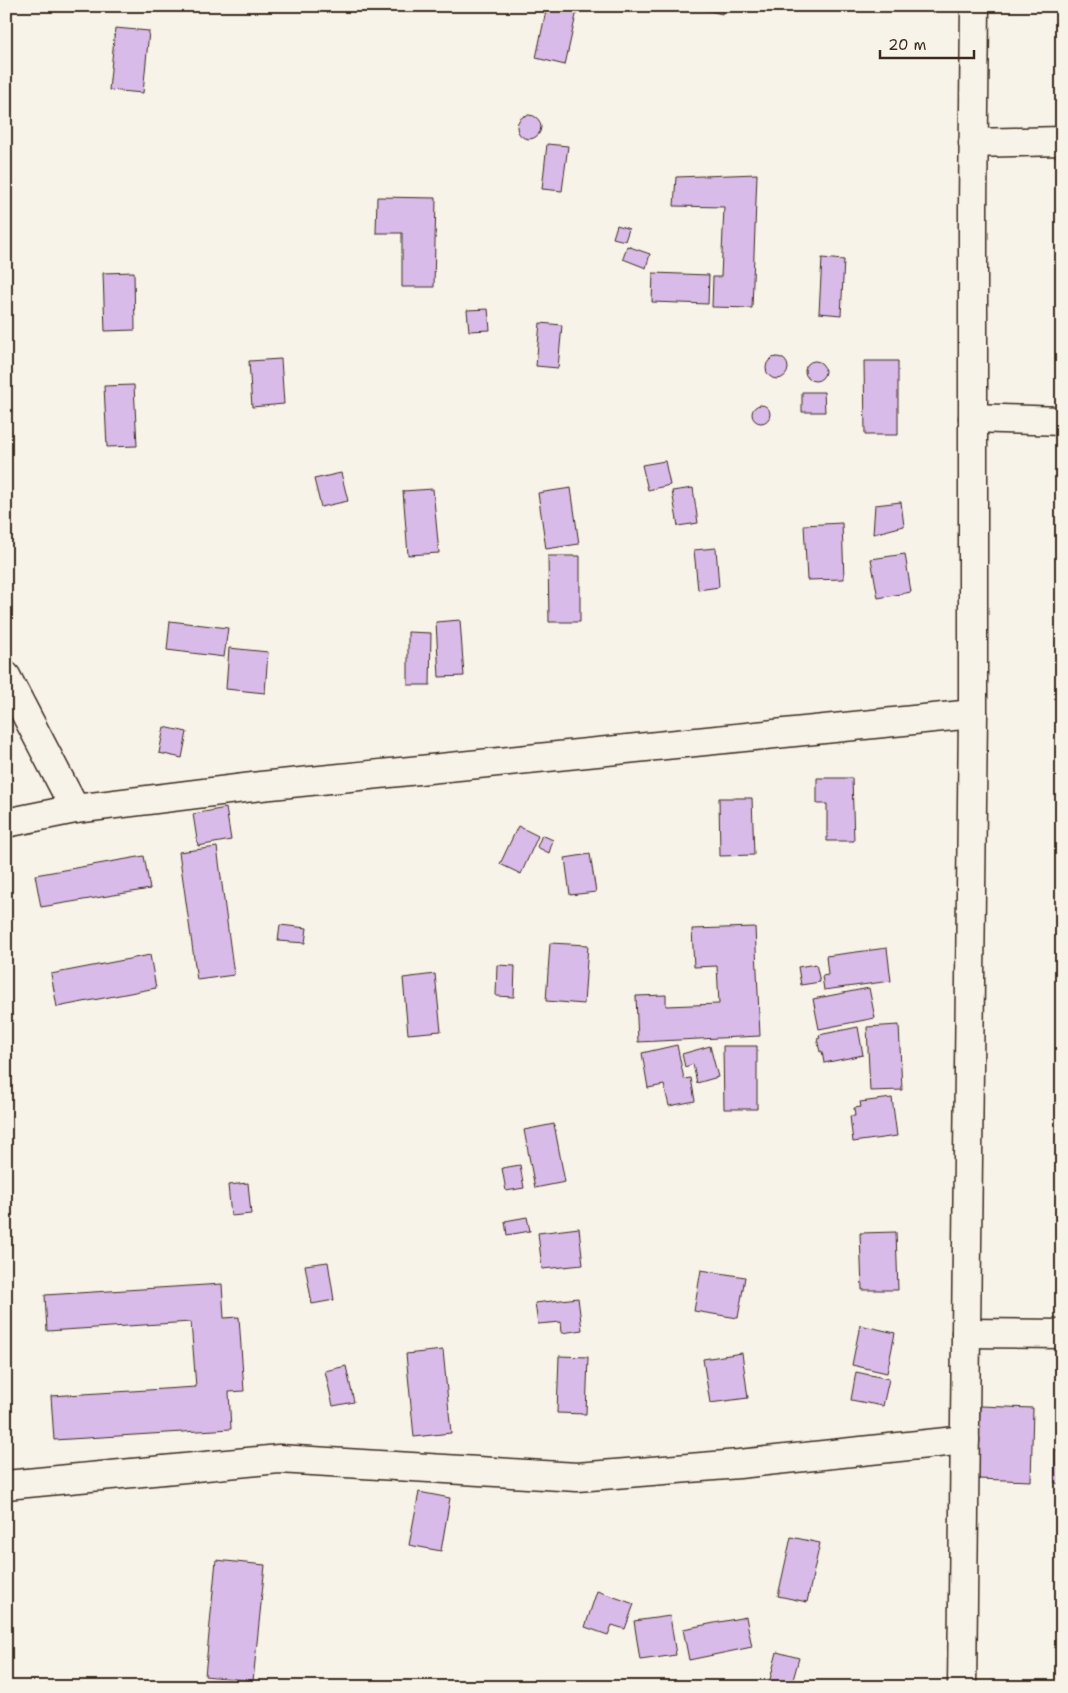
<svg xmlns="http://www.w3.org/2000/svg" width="1068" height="1693" font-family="'Shantell Sans',sans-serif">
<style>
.building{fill:#d9bbe9;stroke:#3b2a1e}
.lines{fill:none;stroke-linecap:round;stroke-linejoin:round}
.street-casing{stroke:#3b2a1e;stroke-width:31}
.street{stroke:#f7f3e8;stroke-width:28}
</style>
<rect width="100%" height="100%" fill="#f7f3e8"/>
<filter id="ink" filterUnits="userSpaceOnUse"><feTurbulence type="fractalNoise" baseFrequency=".02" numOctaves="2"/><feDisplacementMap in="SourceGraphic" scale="10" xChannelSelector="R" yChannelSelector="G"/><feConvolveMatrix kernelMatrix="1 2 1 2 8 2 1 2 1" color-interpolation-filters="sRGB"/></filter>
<g filter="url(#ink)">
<g class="building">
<polygon points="278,6 301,6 300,10"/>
<polygon points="547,6 578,6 565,65 536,58"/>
<polygon points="691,6 724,6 722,14"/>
<polygon points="115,28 149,31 143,93 109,90"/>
<circle cx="529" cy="127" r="12"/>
<polygon points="547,144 568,146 562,191 542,189"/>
<polygon points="757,174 752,308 712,307 713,277 721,277 724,207 674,206 676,177"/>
<polygon points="377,197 436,198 434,287 402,287 402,233 376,233"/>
<polygon points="617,225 629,229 625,241 613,238"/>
<polygon points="627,246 650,254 646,268 623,259"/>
<polygon points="822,258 844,260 841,315 819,313"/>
<polygon points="134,272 135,330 105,331 103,273"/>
<polygon points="653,273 709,275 708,304 652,302"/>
<polygon points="488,309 490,330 469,331 467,310"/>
<polygon points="540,323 562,325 558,368 536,366"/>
<circle cx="777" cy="368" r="11"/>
<polygon points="281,359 284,404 252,407 249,361"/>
<polygon points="864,361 898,361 898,435 865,435"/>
<circle cx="815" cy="371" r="10"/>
<polygon points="134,385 137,446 107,447 104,386"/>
<polygon points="802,392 824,392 825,412 802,412"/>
<circle cx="761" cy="414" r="9"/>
<polygon points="665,461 670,485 648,490 642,465"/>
<polygon points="341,473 348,501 321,507 314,479"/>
<polygon points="571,488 579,544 546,549 538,493"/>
<polygon points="693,488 698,523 678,526 672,491"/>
<polygon points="433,489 439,553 408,555 403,491"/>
<polygon points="901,502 904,526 873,534 875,505"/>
<polygon points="842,523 844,579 807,580 804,525"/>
<polygon points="716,548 719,587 698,590 694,550"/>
<polygon points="905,554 911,592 878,598 871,559"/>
<polygon points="548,556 580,556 580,622 549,622"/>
<polygon points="460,620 464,676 439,677 436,622"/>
<polygon points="170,621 228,628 224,657 167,650"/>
<polygon points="408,632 431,633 430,685 408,685"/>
<polygon points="229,648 268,652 265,693 226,689"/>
<polygon points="164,727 187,732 182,758 159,753"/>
<polygon points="817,778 852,778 854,841 827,841 827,804 817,804"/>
<polygon points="719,798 752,798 754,855 720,856"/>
<polygon points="226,808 231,840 198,846 193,814"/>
<polygon points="518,826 538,836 521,874 500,864"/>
<polygon points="542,835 553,840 549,853 537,847"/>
<polygon points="217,847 234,975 197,980 179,852"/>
<polygon points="590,854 596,892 570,895 565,858"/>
<polygon points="144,856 150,889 41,907 35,875"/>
<polygon points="280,925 307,928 305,943 278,941"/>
<polygon points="755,927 760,1036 638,1042 636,996 666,995 666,1006 719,1004 717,966 694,967 692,929"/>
<polygon points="550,943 588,945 584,1004 546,1001"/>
<polygon points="887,948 891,981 824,990 822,976 828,975 826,956"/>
<polygon points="150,955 156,988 57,1007 51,974"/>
<polygon points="816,964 820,982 801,985 798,967"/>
<polygon points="497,965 515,966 514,997 496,996"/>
<polygon points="435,974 441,1031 408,1034 403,978"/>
<polygon points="869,988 875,1018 819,1029 813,999"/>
<polygon points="899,1025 902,1090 870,1091 867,1027"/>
<polygon points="858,1027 863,1055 824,1063 822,1051 820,1052 817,1039 820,1038 819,1035"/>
<polygon points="677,1045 684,1079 691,1078 695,1101 669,1106 664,1085 648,1088 642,1053"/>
<polygon points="710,1046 718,1077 697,1083 693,1064 685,1067 682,1054"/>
<polygon points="723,1046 757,1046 757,1109 724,1109"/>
<polygon points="892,1098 897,1136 853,1142 850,1116 855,1116 854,1108 861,1107 860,1102"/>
<polygon points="554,1124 565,1182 535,1188 524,1130"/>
<polygon points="520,1165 524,1188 506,1191 502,1168"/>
<polygon points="248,1183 251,1214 231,1216 228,1185"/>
<polygon points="527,1217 530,1231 507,1235 505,1221"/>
<polygon points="579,1228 583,1265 542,1269 538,1233"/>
<polygon points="896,1232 898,1290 862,1290 860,1233"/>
<polygon points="328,1262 334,1300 312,1304 305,1265"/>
<polygon points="701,1270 745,1277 738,1318 694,1311"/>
<polygon points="222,1284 224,1318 239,1317 244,1391 229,1392 231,1429 54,1440 51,1396 196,1387 191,1322 47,1331 45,1295"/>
<polygon points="578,1298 582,1330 562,1333 561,1322 538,1324 535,1303"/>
<polygon points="860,1325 895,1333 887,1373 852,1365"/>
<polygon points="443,1350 451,1433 414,1437 406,1354"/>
<polygon points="742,1353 748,1398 710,1403 703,1359"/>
<polygon points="559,1356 588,1357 586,1414 557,1413"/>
<polygon points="346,1366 354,1402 333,1406 325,1371"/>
<polygon points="856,1372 889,1379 883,1406 851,1400"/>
<polygon points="980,1406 1033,1408 1031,1481 977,1479"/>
<polygon points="1055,1450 1062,1450 1062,1484 1055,1483"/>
<polygon points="419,1492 450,1498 441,1551 409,1545"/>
<polygon points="791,1537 820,1543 807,1602 778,1596"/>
<polygon points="216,1560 265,1565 253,1681 205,1676"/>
<polygon points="597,1591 634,1604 625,1629 612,1625 608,1635 585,1627"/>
<polygon points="670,1616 676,1655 640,1660 634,1621"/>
<polygon points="746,1617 752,1647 689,1660 683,1629"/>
<polygon points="777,1652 799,1658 791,1687 768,1687"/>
</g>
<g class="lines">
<defs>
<g id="street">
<polyline points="973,143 1062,141"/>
<polyline points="973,418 1062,421"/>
<polyline points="6,676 75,809"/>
<polyline points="6,823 75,809 261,786 973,714"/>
<polyline points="966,1333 1062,1334"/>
<polyline points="6,1485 279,1459 577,1477 739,1464 965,1440"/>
<polyline points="962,1687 973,714 973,208 975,6"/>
</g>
</defs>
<use href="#street" class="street-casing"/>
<use href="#street" class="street"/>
</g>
</g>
<rect width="1068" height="1693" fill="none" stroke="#f7f3e8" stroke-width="25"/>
<rect x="12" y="12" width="1043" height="1668" fill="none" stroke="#3b2a1e" stroke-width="2" filter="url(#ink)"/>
<path d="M880 50v8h94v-8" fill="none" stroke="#3b2a1e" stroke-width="2.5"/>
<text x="888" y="50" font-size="15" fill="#3b2a1e" stroke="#f7f3e8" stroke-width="4" paint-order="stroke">20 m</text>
</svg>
